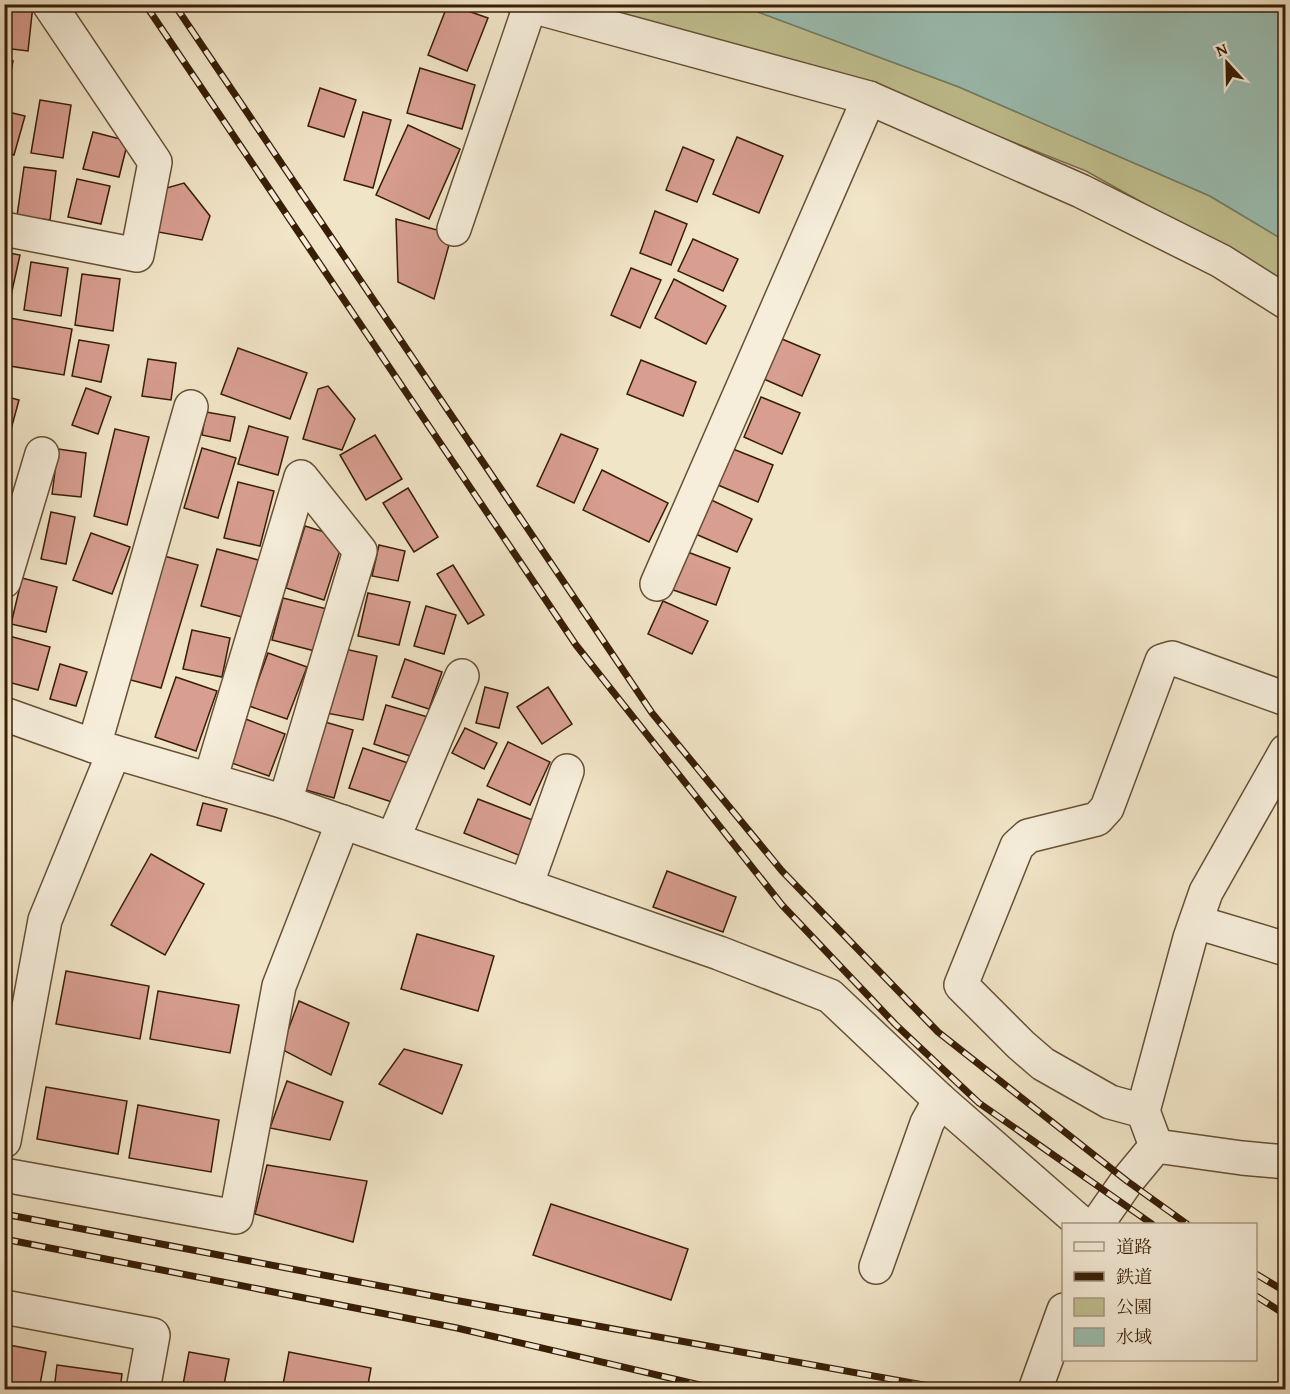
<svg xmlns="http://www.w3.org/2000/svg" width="1290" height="1394" font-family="'Gentium Book Plus','Noto Serif JP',serif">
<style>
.green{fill:#c2c291;stroke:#7d704c;stroke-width:1.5}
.water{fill:#9bbfb3;stroke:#737f6e;stroke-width:1.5}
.building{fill:#d89e91;stroke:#381e06;stroke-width:1.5}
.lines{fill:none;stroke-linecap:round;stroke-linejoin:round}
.street-casing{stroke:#665036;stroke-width:36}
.street{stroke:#f6eedb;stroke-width:33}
.rail-casing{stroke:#381e06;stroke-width:7}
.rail{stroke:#f6eedb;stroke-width:4.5;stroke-dasharray:14;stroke-linecap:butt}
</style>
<rect width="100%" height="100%" fill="#f1e5c7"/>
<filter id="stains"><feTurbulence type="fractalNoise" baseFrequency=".00333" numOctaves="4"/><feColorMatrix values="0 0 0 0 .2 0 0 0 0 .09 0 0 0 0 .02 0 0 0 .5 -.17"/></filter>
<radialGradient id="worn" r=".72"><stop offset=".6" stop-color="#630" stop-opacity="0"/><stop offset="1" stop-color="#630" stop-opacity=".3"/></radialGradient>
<polygon class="green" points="575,5 739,5 959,87 1210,196 1285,241 1285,287 1227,250 1086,171 879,89"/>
<polygon class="water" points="739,5 1285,5 1285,241 1210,196 959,87"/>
<g class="building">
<polygon points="4,4 33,5 28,51 4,48"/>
<polygon points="448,4 488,18 467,71 428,55"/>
<polygon points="4,60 13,61 6,99 4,99"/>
<polygon points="420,68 475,85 462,129 407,113"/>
<polygon points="320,88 356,100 344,137 308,126"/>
<polygon points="40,100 71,105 63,158 31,153"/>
<polygon points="4,111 25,116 14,155 4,152"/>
<polygon points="363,112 391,120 373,188 344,180"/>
<polygon points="408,125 460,149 429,219 376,195"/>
<polygon points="93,132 128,141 119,177 83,169"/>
<polygon points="737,137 783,156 759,213 713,194"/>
<polygon points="683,147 714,160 697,202 666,190"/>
<polygon points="24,167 56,171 50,220 17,216"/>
<polygon points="77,179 110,186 101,224 68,217"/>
<polygon points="184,183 210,216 202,240 158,232 163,189"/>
<polygon points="655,211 687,224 671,265 640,253"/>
<polygon points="396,219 452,234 434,299 398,282"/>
<polygon points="693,239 738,259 723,291 678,271"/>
<polygon points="4,252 20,255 8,309 4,309"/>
<polygon points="31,262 68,268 61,316 24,310"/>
<polygon points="631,268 661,280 640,328 611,315"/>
<polygon points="82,274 120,279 113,331 75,325"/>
<polygon points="674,279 726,306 706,344 655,318"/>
<polygon points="4,317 72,329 64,375 4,365"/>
<polygon points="782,339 820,355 802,396 764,379"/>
<polygon points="79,340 109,345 101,382 72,376"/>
<polygon points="238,348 307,373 290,419 221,394"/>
<polygon points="148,359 176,363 171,400 142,396"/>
<polygon points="641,360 696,382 683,416 627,394"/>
<polygon points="328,386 355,419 342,450 303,439 318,389"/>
<polygon points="86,388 111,397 98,434 72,425"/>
<polygon points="4,396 19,400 7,444 4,443"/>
<polygon points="761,397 800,413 782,454 744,437"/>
<polygon points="206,412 235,417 230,441 202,435"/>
<polygon points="249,426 288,437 278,475 238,464"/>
<polygon points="115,429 149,437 127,525 94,516"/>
<polygon points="561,434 598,449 574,503 537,486"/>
<polygon points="375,435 402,479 366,500 340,455"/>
<polygon points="202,448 236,458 218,518 184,508"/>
<polygon points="58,449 86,453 81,497 52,494"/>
<polygon points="733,449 773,465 758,502 718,485"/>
<polygon points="602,470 668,503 649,542 583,510"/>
<polygon points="238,482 274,491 260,546 224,538"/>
<polygon points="408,488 438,537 414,552 383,503"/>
<polygon points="707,498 752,519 737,552 691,532"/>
<polygon points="51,512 75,517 66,564 41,559"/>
<polygon points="305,526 344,538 324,600 286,588"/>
<polygon points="91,533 130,547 112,594 73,580"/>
<polygon points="379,545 405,551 398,581 372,576"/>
<polygon points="677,548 730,568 716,605 662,586"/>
<polygon points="217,549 262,561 246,618 201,606"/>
<polygon points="164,556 198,565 161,688 127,679"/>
<polygon points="453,565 484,615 468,624 437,574"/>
<polygon points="22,578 57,587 46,632 11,624"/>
<polygon points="368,593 410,602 399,645 358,636"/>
<polygon points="283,598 327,609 315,651 272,640"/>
<polygon points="663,601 708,621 692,654 648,634"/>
<polygon points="426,606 456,615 444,654 414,646"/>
<polygon points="192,630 230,638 222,677 183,669"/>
<polygon points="9,636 50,647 38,690 4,681 4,651"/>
<polygon points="340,648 377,656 363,720 326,713"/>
<polygon points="268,653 307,667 287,719 249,706"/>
<polygon points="405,659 442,672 429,709 392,697"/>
<polygon points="60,664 87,672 76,706 50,699"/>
<polygon points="176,677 217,691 196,751 155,737"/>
<polygon points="485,687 508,693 499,728 476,723"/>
<polygon points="548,687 572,724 542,744 517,707"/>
<polygon points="386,705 428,717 416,758 374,744"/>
<polygon points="243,718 285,734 269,776 226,761"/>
<polygon points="325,722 353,730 334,798 306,790"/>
<polygon points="465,728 497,743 484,769 452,753"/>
<polygon points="508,742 550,762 530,805 487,786"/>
<polygon points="363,748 408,763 395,803 349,788"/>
<polygon points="478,799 535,821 521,856 464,833"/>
<polygon points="203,803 227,809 221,831 197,825"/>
<polygon points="151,854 204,884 165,955 111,925"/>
<polygon points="667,871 736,897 723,932 653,907"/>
<polygon points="417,934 494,956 478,1011 401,989"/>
<polygon points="66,971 149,986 140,1039 56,1024"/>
<polygon points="158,991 239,1005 230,1053 150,1039"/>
<polygon points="299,1001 349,1023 331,1075 281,1049"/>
<polygon points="404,1049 462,1065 442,1114 379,1084"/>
<polygon points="287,1081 343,1102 330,1140 270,1128"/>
<polygon points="46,1087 127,1101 118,1154 37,1139"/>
<polygon points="138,1105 219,1120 211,1172 129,1158"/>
<polygon points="267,1165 367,1181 353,1242 255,1214"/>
<polygon points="551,1204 688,1249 671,1300 533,1255"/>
<polygon points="4,1344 46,1352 39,1390 4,1390"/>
<polygon points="189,1352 229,1359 223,1390 182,1390"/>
<polygon points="289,1352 371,1368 367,1390 282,1390"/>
<polygon points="57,1365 122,1374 120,1390 54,1390"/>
</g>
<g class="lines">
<defs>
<g id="street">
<polyline points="524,4 869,98 1081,191 1221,261 1286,302"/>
<polyline points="4,229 137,255 155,162 49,4"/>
<polyline points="454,229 530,6"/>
<polyline points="4,581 42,454"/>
<polyline points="657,584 869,98"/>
<polyline points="4,714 94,746 285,802 719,953 830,996 940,1100 1082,1224"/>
<polyline points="94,746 191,407"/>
<polyline points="210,780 301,477 360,551 285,802"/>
<polyline points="393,839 462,676"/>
<polyline points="526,886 567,771"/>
<polyline points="1196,922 1286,949"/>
<polyline points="1143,1111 1190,938 1206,892 1286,751"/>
<polyline points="4,1141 45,920 114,752"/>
<polyline points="1156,1146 1143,1111 1110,1102 1043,1064 1021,1045 961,985 1017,846 1028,836 1097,819 1107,808 1162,661 1172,658 1286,699"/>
<polyline points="4,1175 236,1217 279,986 343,822"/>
<polyline points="1097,1224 1127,1181 1156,1146 1242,1158 1286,1162"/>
<polyline points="876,1267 927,1123 940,1100"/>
<polyline points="4,1307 153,1335 143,1390"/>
<polyline points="1035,1390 1064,1310"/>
</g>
</defs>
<use href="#street" class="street-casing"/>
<use href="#street" class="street"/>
<defs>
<g id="rail">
<polyline points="145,4 576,645 782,905 895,1024 979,1103 1152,1224"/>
<polyline points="174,4 652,713 782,871 938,1032 1127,1181 1187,1224"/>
<polyline points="4,1214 454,1300 951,1390"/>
<polyline points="4,1239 457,1328 721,1390"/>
<polyline points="1256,1274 1286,1292"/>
<polyline points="1256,1296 1286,1315"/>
</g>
</defs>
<use href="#rail" class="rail-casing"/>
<use href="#rail" class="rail"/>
</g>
<rect width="1290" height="1394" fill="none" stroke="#f1e5c7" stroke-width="24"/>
<rect x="6" y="6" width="1278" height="1382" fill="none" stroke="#381e06" stroke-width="3"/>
<rect x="12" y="12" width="1266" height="1370" fill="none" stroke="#381e06" stroke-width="1.5"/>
<rect x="1062" y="1223" width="195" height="138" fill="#f6eedb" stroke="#aa9b86" stroke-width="1.5"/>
<rect x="1074" y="1242" width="30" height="9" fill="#f6eedb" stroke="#aa9b86" stroke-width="1.5"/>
<text x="1116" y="1253" font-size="18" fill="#381e06">道路</text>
<rect x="1074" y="1272" width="30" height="9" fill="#381e06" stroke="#aa9b86" stroke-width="1.5"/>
<text x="1116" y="1283" font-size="18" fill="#381e06">鉄道</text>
<rect x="1074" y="1298" width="30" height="18" fill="#c2c291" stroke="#aa9b86" stroke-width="1.5"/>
<text x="1116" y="1313" font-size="18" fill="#381e06">公園</text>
<rect x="1074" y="1328" width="30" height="18" fill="#9bbfb3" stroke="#aa9b86" stroke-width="1.5"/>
<text x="1116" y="1343" font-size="18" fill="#381e06">水域</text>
<g transform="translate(1227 63) rotate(338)" stroke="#f6eedb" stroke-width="4.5" paint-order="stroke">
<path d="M0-4.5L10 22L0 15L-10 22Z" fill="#381e06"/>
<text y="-9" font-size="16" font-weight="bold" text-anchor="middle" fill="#381e06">N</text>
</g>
<rect width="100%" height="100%" filter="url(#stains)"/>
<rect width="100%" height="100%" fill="url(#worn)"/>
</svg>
